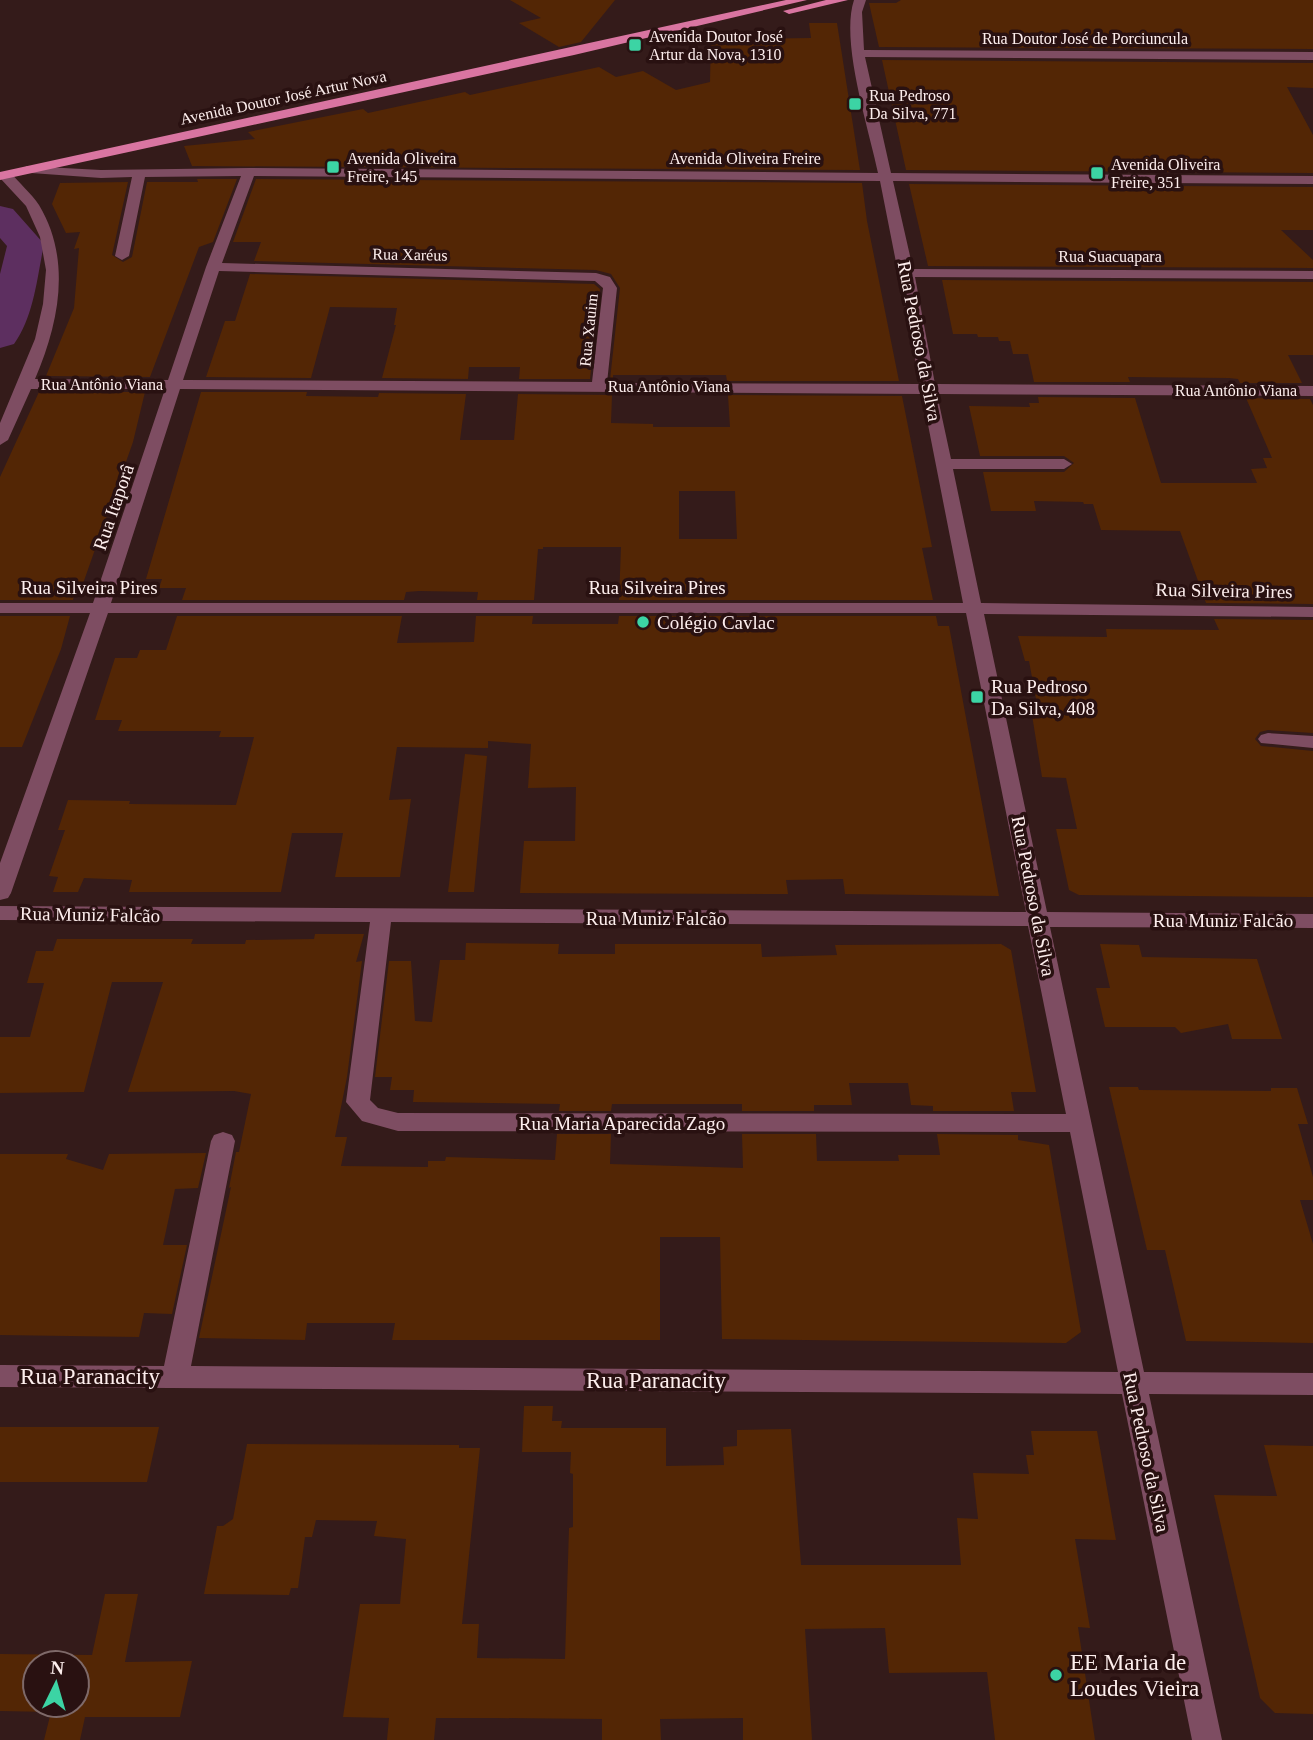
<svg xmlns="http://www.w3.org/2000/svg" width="1313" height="1740" font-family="'Times New Roman',serif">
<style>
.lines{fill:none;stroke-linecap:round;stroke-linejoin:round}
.river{fill:#5d2f60;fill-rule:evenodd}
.building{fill:#532605;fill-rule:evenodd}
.minor{fill:#7e4d62;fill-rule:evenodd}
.major{fill:#d975a1;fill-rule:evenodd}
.poi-dot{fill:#3cd4a4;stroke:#291111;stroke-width:2.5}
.labels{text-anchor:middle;stroke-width:7;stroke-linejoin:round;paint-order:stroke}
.far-poi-label{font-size:16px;fill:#fdeeed;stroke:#291111;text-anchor:start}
.far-street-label{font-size:16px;fill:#fdeeed;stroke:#291111}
.street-label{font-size:19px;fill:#fdeeed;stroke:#291111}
.poi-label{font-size:19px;fill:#fdeeed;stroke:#291111;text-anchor:start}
.near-street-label{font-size:23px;fill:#fdeeed;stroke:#291111}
.near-poi-label{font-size:23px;fill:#fdeeed;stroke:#291111;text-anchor:start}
</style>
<rect width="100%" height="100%" fill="#341b1a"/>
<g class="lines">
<path class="river" d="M0 206 13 209 44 244C37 278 34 316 14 344L0 348V274L7 246 0 238Z"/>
</g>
<g class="building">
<polygon points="510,0 615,0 581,42 559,47 519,23 541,18"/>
<polygon points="901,0 1313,0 1313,49 879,47 869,3 896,3"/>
<polygon points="809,23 837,23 860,170 192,166 184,146 255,139 248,132 363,109 368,113 465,92 470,95 599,67 616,77 643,71 676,90 710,82 711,35 754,37 754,39 811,38"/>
<polygon points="882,60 1313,63 1313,88 1287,87 1313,135 1313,173 906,170"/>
<polygon points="197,179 237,179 213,242 199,247 150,377 46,376 74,308 79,248 74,249 80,232 66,233 52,204 60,183 128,182 112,255 123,262 132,257 147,182 198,182"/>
<polygon points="256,179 862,183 867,221 899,381 727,381 726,375 613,375 613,380 610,380 620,288 611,274 596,270 254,261 261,242 233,242"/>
<polygon points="909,184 1313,187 1313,230 1281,230 1313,260 1313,268 928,266"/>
<polygon points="250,274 594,284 600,289 590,379 519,379 520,367 469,367 468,379 382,378 396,325 394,325 397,308 330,307 311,378 206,377 225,321 235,321"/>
<polygon points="942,280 1313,282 1313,355 1288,355 1302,383 1240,383 1238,379 1229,378 1128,377 1130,382 1034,382 1028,354 1013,354 1010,341 999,341 998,337 978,337 977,334 953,334"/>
<polygon points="39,392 145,392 133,442 80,592 75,592 73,600 0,600 0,477"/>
<path d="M201 392H307L306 396 378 397 379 393 466 394 460 440H514L518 394 612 395 611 423 653 424V427H730L728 395 902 396 932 547 922 548 933 600H619L621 547H543V549H538L534 600H477L478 592 419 591 406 592 404 600H182L186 588H159L162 579H146ZM679 491H735L737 539H679Z"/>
<polygon points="1038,397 1135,398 1161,483 1257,483 1251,469 1267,468 1263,458 1272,458 1246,398 1310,399 1313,405 1313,604 1206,603 1180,531 1101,530 1093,504 1084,504 1083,502 1034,501 1036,511 991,511 983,472 1064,472 1074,463 1064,456 980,456 969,406 1030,407 1029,403 1039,403"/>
<polygon points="0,616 70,616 61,649 22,747 0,747"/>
<polygon points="177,616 402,616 397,643 474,642 476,616 533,616 532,624 618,624 619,616 936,616 938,626 949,626 999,896 845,894 843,879 786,880 788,894 520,893 524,841 575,841 576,787 528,788 531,744 488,741 488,748 397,747 389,800 411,799 400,877 335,877 343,833 292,833 281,892 129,892 132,880 84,878 78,892 53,892 58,877 49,876 65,830 58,830 68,800 130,801 129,804 236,805 254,737 219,737 221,731 118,731 122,720 95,720 115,658 137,658 140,650 166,650"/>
<polygon points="1214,619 1313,620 1313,733 1268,730 1260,732 1255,739 1261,746 1313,751 1313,897 1079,895 1069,890 1056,829 1077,829 1066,778 1042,777 1032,715 1039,715 1029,661 1025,661 1018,636 1107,637 1106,629 1219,630"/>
<polygon points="465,754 487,756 474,892 448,892"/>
<polygon points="315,934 364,934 356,962 362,961 347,1077 335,1137 347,1137 341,1166 428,1167 428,1161 445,1161 446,1157 555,1160 557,1134 611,1134 610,1164 743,1168 742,1134 816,1134 817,1161 899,1161 898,1155 940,1155 937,1134 1018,1135 1018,1140 1049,1145 1081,1332 1066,1343 722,1339 720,1237 660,1237 660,1340 392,1340 395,1323 307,1323 305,1340 199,1338 231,1187 229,1188 236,1152 239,1152 251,1094 234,1091 128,1092 163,982 112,982 84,1092 0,1093 0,1037 30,1037 44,983 27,983 36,951 53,951 57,939 193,939 191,944 245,944 246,940 314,939"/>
<polygon points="466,943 559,944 558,954 615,954 615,944 761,944 762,957 837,955 835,945 1001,944 1011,950 1036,1092 1011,1092 1014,1111 933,1111 933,1106 911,1105 908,1083 849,1083 852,1105 814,1105 814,1111 742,1111 742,1104 612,1104 611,1111 559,1111 560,1104 413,1102 414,1090 390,1090 392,1077 375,1077 389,961 411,961 415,1021 432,1022 440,960 465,960"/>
<polygon points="1100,944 1139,945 1142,957 1257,959 1282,1039 1232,1039 1228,1024 1181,1033 1175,1027 1105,1027 1096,988 1110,988"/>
<polygon points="1109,1087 1138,1087 1139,1090 1271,1091 1271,1088 1297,1088 1308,1124 1298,1124 1313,1177 1313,1200 1300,1200 1313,1244 1313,1343 1186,1341 1165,1250 1147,1250"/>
<polygon points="206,1153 198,1188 175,1189 163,1245 187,1245 172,1314 144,1313 139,1337 0,1335 0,1154 68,1154 66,1159 103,1170 109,1154"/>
<polygon points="524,1406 553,1406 552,1421 562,1421 561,1428 666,1428 666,1466 724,1465 723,1447 737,1446 737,1430 791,1429 801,1565 961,1565 957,1518 978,1519 973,1473 1029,1474 1026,1455 1034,1455 1031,1431 1097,1431 1116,1540 1075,1539 1090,1628 1078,1627 1095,1740 995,1740 987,1672 889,1673 885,1628 805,1629 812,1740 743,1740 743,1718 660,1719 661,1740 602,1740 602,1719 496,1718 436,1718 434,1740 387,1740 389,1718 343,1717 360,1604 400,1604 406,1539 374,1536 377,1521 316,1520 312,1537 305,1537 298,1588 291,1588 289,1595 204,1594 217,1526 223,1526 233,1519 247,1444 459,1445 459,1448 480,1448 462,1624 479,1624 477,1658 565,1659 569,1528 573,1527 573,1474 570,1473 571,1452 522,1452"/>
<polygon points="0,1427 159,1427 147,1482 0,1482"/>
<polygon points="1264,1445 1313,1446 1313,1714 1275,1713 1260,1698 1214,1495 1277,1496"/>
<path d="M105 1594H138L125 1662 192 1661 180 1717H85L80 1740H44L51 1712 0 1711V1654L92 1655ZM35 1663H77V1705H35Z"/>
</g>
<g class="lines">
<g class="minor">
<path d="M854 0H866L862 12 864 50 1313 52V60L865 57 891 173 1313 176V184L893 181 913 269 1313 271V279L915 277 935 384 1313 386V396L937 394 951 459H1064L1072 464 1064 469H953L981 603 1313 607V617L984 614 1047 912 1313 914V928L1050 927 1144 1372 1313 1373V1395L1149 1394 1222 1740H1192L1122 1394 0 1387V1365L164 1366 211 1141 214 1135 223 1132 232 1135 235 1141 191 1366 1118 1372 1070 1132 398 1131 362 1121 346 1102 370 922 0 920V906L1026 912 966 613H108L11 893 8 898 0 900V863L90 613H0V603H93L165 389H31L8 440 0 445V423L35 339 43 304 46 270 40 237 26 206 0 178V172H10C19 183 31 193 39 205 72 260 59 323 35 379L168 380 206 267 241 176 145 177 129 256 122 260 115 256 132 177 101 178 31 173 25 169 26 166 101 170 249 168 878 173C869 129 840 42 854 0ZM254 176 880 181 920 384 607 383 617 288 610 277 596 273 222 263ZM219 271 595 281 603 288 592 382 183 380ZM180 389 922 394 963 603H111ZM391 922 1028 926 1066 1114 398 1113 378 1108 370 1100Z"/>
<polygon points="1268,733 1313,736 1313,748 1261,743 1258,739 1261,735"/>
</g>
<g class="major">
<polygon points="786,0 807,0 574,55 0,180 0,172"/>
<polygon points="826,0 848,0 789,14 783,11"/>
</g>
</g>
<g class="poi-dot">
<rect x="628" y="38" width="14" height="14" rx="3.5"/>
<rect x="848" y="97" width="14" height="14" rx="3.5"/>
<rect x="326" y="160" width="14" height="14" rx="3.5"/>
<rect x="1090" y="166" width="14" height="14" rx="3.5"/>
<circle cx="643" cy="622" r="7"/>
<rect x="970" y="690" width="14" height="14" rx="3.5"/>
<circle cx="1056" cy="1675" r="7"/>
</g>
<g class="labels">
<g class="far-poi-label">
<text x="649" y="42">Avenida Doutor José<tspan x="649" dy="18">Artur da Nova, 1310</tspan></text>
<text x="869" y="101">Rua Pedroso<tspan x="869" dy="18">Da Silva, 771</tspan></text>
<text x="347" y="164">Avenida Oliveira<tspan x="347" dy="18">Freire, 145</tspan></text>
<text x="1111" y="170">Avenida Oliveira<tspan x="1111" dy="18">Freire, 351</tspan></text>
</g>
<g class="far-street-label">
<text x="1085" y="44">Rua Doutor José de Porciuncula</text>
<text transform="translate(283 97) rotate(-12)" y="6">Avenida Doutor José Artur Nova</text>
<text x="745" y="164">Avenida Oliveira Freire</text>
<text transform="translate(410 254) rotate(1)" y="6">Rua Xaréus</text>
<text x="1110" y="262">Rua Suacuapara</text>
<text transform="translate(588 330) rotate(-84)" y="6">Rua Xauim</text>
<text x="102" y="390">Rua Antônio Viana</text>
<text x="669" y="392">Rua Antônio Viana</text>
<text x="1236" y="396">Rua Antônio Viana</text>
</g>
<g class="street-label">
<text transform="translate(920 341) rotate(79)" y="7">Rua Pedroso da Silva</text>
<text transform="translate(113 507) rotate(-71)" y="7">Rua Itaporâ</text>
<text x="89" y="594">Rua Silveira Pires</text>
<text x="657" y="594">Rua Silveira Pires</text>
<text transform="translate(1224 590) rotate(1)" y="7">Rua Silveira Pires</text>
<text transform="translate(1034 896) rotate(79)" y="7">Rua Pedroso da Silva</text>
<text transform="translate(90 914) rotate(1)" y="7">Rua Muniz Falcão</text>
<text x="656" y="925">Rua Muniz Falcão</text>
<text x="1223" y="927">Rua Muniz Falcão</text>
<text x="622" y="1130">Rua Maria Aparecida Zago</text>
<text transform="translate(1147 1452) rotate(78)" y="7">Rua Pedroso da Silva</text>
</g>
<g class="poi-label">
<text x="657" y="629">Colégio Cavlac</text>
<text x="991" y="693">Rua Pedroso<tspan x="991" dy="22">Da Silva, 408</tspan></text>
</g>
<g class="near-street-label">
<text x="90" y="1384">Rua Paranacity</text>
<text x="656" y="1388">Rua Paranacity</text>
</g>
<g class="near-poi-label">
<text x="1070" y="1670">EE Maria de<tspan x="1070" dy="26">Loudes Vieira</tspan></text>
</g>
</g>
<g transform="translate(56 1684) rotate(5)"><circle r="33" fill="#291111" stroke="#7e6969" stroke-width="2"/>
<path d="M0-5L12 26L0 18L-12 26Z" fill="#3cd4a4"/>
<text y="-10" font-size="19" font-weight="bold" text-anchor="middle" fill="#fdeeed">N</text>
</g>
</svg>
